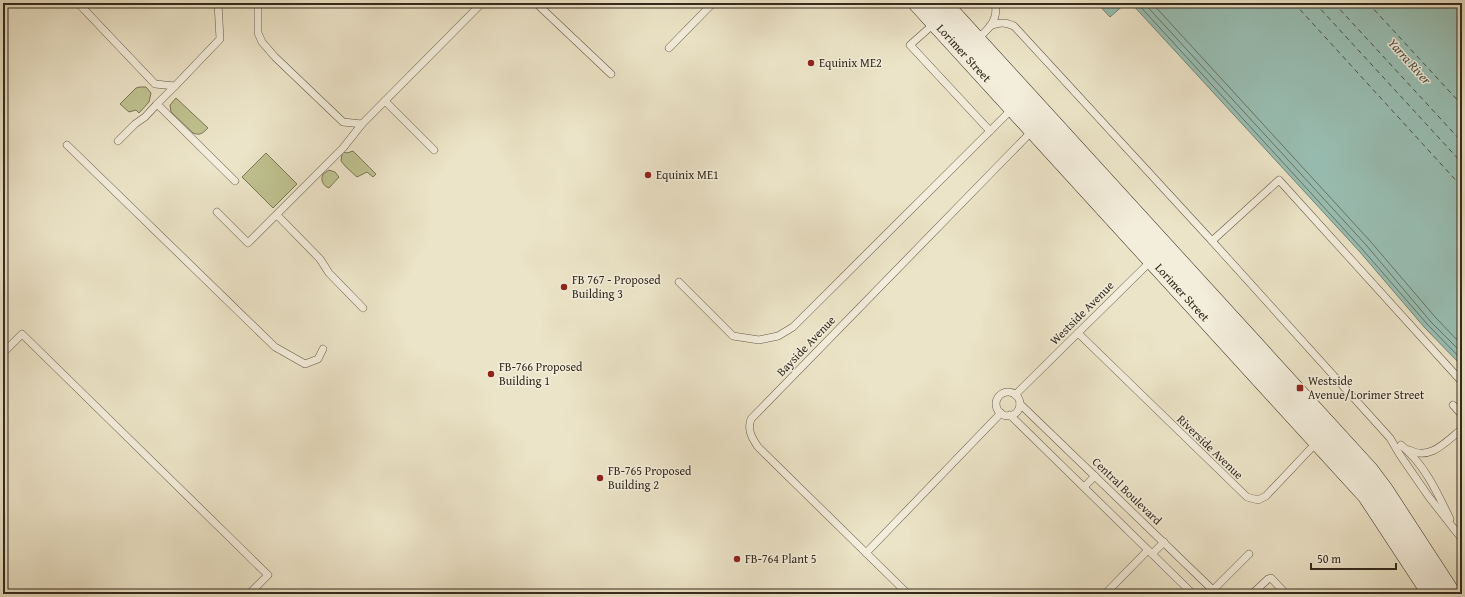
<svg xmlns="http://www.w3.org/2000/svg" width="1465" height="597" font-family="'Gentium Book Plus',serif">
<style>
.green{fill:#bfc290;stroke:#7a7656}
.water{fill:#99bfb4;stroke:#718378}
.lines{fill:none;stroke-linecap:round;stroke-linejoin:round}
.shore{stroke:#667468;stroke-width:1}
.ferry{stroke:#4d4f43;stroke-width:1;stroke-dasharray:5 4;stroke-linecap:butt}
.service-casing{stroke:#625848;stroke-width:8}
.secondary-casing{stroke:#342a1d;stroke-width:20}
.service{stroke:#f3eddb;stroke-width:7}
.secondary{stroke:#f3eddb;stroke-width:19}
.poi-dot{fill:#8f2418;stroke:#f3eddb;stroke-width:1.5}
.labels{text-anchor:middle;stroke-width:3;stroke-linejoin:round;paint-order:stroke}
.street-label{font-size:12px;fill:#342a1d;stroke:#f3eddb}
.poi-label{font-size:12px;fill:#342a1d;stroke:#f3eddb;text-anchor:start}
.water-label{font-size:13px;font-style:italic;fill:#4d4f43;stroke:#f3eddb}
</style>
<rect width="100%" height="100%" fill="#ece4c8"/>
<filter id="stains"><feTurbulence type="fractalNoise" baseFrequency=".005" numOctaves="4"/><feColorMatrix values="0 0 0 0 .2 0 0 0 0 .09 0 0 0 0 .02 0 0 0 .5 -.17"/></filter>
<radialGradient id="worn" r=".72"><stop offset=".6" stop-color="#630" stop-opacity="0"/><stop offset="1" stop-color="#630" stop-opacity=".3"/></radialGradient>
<g class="green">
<polygon points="140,87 146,87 151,93 149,102 139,113 136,110 129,112 120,104 136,88"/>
<path d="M176 98 208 128C203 133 200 136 193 133L171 112 170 105Z"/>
<polygon points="353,151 376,174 373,177 367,172 357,177 346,167 341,161 342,154 344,152 347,153"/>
<polygon points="266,153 297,184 273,208 242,177"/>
<path d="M329 170 335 172 339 177 329 188C323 186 320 180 323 174Z"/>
</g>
<g class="water">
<polygon points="1097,3 1126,3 1110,17"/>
<polygon points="1131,3 1462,3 1462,366 1425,328 1360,252"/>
</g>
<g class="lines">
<g class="shore">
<polyline points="1137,3 1363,250 1428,325 1462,360"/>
<polyline points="1144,3 1367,246 1431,322 1462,353"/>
<polyline points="1152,3 1371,242 1436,318 1462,345"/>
</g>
<g class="ferry">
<polyline points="1294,3 1462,187"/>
<polyline points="1315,3 1462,163"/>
<polyline points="1334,3 1462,142"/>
<polyline points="1368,3 1462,105"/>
</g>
<defs>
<g id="service">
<polyline points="78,3 155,84 175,86 220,39 218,3"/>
<polyline points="258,3 258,33 262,42 275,57 343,122 362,124 482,3"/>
<polyline points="536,3 611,74"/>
<polyline points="936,22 910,45 990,131 1013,108"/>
<path d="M990 26C1000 22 1005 22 1014 26L1212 241 1390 438 1400 455 1429 497 1462 539"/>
<path d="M976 40C988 30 999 20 995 3"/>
<polyline points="669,48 713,3"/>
<polyline points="175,86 157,104 235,181"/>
<polyline points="385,101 434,150"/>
<polyline points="118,141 135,124 145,117 157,104"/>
<polyline points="67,145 275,347 305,364 318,359 323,349"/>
<polyline points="217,212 248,243 343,148 362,124"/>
<polyline points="277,215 320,259 329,273 363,308"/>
<polyline points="1212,241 1279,180 1462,382"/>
<polyline points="679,282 733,336 759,340 778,336 793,327 990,131"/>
<polyline points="1078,333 1247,497 1258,500 1266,496 1317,442"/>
<polyline points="3,353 22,334 268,575 249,594"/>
<circle cx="1008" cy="404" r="12"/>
<polyline points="1015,395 1152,260"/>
<polyline points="1020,404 1217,594"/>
<polyline points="1453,405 1462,415"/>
<polyline points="1010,415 1193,594"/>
<path d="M1401 445C1425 465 1437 492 1450 519"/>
<path d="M1409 450C1431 461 1446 441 1462 429"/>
<polyline points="1084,487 1095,476"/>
<polyline points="866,553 1001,413"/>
<polyline points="1152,554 1164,542"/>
<polyline points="1213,590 1249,554"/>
<path d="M908 594 758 447C752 438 747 430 751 419L1033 130"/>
<polyline points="1105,594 1148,550"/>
<polyline points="1252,594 1268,579 1271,578 1286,594"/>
</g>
<g id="secondary">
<path id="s1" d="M918 3 1367 495 1432 594"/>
<polyline points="942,3 1369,471 1384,491 1451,594"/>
</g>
</defs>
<use href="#service" class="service-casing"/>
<use href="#secondary" class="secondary-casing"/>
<use href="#service" class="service"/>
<use href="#secondary" class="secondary"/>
</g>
<g class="poi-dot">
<circle cx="811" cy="63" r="4"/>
<circle cx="648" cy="175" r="4"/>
<circle cx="564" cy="287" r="4"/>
<circle cx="491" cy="374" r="4"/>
<rect x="1296" y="384" width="8" height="8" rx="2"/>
<circle cx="600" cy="478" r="4"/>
<circle cx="737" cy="559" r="4"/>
</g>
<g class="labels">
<g class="street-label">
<text dy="4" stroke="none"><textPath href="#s1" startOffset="68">Lorimer Street</textPath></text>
<text dy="4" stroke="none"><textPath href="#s1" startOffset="392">Lorimer Street</textPath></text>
<text transform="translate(1082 313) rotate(-45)" y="4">Westside Avenue</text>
<text transform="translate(806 346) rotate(-46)" y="4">Bayside Avenue</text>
<text transform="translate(1210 447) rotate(44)" y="4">Riverside Avenue</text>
<text transform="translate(1127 491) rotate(44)" y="4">Central Boulevard</text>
</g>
<g class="poi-label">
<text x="819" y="67">Equinix ME2</text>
<text x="656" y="179">Equinix ME1</text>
<text x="572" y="284">FB 767 - Proposed<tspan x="572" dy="14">Building 3</tspan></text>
<text x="499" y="371">FB-766 Proposed<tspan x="499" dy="14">Building 1</tspan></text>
<text x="1308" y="385">Westside<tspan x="1308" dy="14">Avenue/Lorimer Street</tspan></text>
<text x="608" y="475">FB-765 Proposed<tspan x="608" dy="14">Building 2</tspan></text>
<text x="745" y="563">FB-764 Plant 5</text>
</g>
<g class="water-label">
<text transform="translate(1410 61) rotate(48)" y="5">Yarra River</text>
</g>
</g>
<rect width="1465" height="597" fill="none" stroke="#ece4c8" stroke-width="16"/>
<rect x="4" y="4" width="1457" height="589" fill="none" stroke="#342a1d" stroke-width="2"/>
<rect x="8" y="8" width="1449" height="581" fill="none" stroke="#342a1d"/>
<path d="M1311 563v6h85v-6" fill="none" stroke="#342a1d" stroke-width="2"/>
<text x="1317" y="563" font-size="12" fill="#342a1d" stroke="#f3eddb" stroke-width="3" paint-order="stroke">50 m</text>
<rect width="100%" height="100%" filter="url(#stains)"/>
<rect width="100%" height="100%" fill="url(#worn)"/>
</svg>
